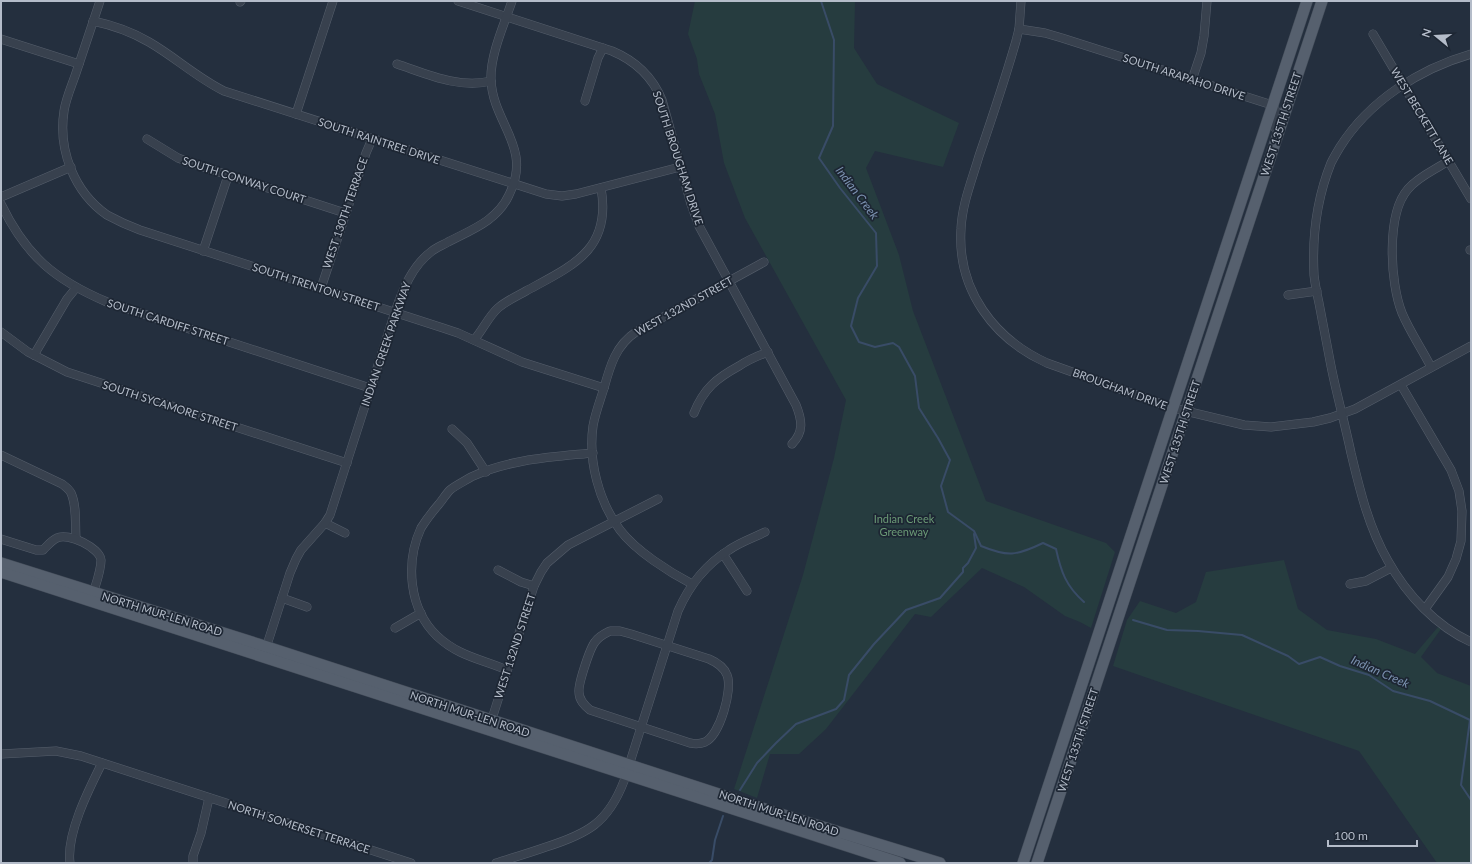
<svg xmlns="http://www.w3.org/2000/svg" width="1472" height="864" font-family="Lato,sans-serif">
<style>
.green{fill:#263c3f}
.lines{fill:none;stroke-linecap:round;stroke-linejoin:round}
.stream{stroke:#394c67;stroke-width:2}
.minor-casing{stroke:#565f6c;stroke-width:9}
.major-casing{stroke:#414a57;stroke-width:12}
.minor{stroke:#38414e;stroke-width:8}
.major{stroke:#56606e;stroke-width:11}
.labels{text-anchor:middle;stroke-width:3.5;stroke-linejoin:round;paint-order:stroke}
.street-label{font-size:11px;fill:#b4bcc9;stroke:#1d2633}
.park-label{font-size:11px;fill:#6b9a76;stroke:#1d2633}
.water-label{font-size:12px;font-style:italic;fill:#7c92b1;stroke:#1d2633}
</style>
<rect width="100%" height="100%" fill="#242f3e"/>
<g class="green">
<polygon points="695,1 855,1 854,48 877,84 959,123 943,167 875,151 866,168 899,255 913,311 986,501 1106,543 1115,552 1091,628 1080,622 1065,616 1024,587 982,568 931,617 915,614 826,729 799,754 770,754 757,798 734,789 803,575 834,458 846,400 745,218 724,163 715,114 699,74 697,59 688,34"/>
<polygon points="1284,560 1298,609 1327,630 1376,639 1415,654 1438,627 1441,629 1421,657 1437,673 1471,686 1471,863 1437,863 1359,751 1113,666 1127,620 1140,601 1176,613 1196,602 1206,572"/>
</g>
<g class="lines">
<g class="stream">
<path d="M821 1 834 40 833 126 819 158 840 188 876 233 877 266 858 298 851 326 859 342 875 347 893 343 899 347 915 376 919 408 938 438 950 460 941 486 948 512 974 531 981 546C1008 557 1016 556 1043 543L1056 549C1061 572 1066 586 1084 602"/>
<polyline points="1133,620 1167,630 1198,631 1242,635 1288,656 1299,664 1320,657 1340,666 1369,675 1393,691 1430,701 1470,720 1461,785 1471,800"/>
<polyline points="740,790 757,763 776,743 796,724 836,709 844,700 849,675 874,644 906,610 940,598 963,572 963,568 968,563 976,548 974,534"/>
<polyline points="709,863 712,860 715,840 723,816"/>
</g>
<defs>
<g id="minor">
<path d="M100 1C92 25 84 49 76 73 72 85 66 98 64 111 58 150 74 192 107 215 118 221 129 226 140 230L443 328 458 333 522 362 604 388"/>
<path d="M458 1 612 51C636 61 652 76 662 100L691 204 699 226 796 405C802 420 804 432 792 444"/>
<path d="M1021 1 1019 29 1016 41C1005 79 992 118 979 156 972 180 962 204 961 229 957 290 994 339 1047 363L1173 408 1244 425 1271 427 1313 422 1330 418 1355 409 1471 346"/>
<polyline points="240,2 241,1"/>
<path d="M93 21C112 25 132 32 149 42 175 57 196 77 224 91L546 194 562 196 576 194 680 167"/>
<path d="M1019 29 1045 33 1062 38 1272 105C1279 113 1278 118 1275 128"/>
<polyline points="1373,34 1471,199"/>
<polyline points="1,39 79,64"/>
<path d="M1471 54C1419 69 1369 101 1340 147 1337 152 1334 157 1331 163 1317 198 1312 237 1314 275 1315 284 1317 294 1319 303 1323 324 1327 345 1331 366 1337 396 1345 424 1351 453 1360 491 1369 528 1388 561 1407 595 1436 626 1471 642"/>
<path d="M397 64C427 74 459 89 491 81"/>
<polyline points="1192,80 1201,53 1204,36 1207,1"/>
<polyline points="585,101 598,58 603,48"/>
<polyline points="296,114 333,1"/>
<polyline points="147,139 178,158 194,164 345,213"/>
<polyline points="1,197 71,167"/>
<path d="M1 204C26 256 55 280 107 302L370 388"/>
<polyline points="1470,250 1471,250"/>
<polyline points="203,251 228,176"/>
<polyline points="321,288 366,153 372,139"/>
<polyline points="1288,295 1317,291"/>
<polyline points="1,332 28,352 67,372 347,463"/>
<path d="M474 340C483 330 488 317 498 308 506 301 517 296 526 291 572 266 612 250 601 188"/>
<polyline points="34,355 67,299 76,288"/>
<path d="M1431 367C1422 349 1410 332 1402 313 1390 283 1386 214 1408 189 1419 176 1435 170 1448 161"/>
<polyline points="1401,385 1451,470 1459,491 1462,511 1461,541 1456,559 1448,577 1425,609"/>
<path d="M694 413C704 388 717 378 739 366 748 360 757 356 768 352"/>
<polyline points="452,429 467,443 486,472"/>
<path d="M1 455 62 484C66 487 69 489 71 493 77 506 75 525 76 538"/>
<polyline points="325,523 345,533"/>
<path d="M1 539 36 550H43C47 546 52 540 57 538 68 532 100 548 101 560 101 572 95 586 92 597"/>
<polyline points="723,554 747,591"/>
<polyline points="498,570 521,582 534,586"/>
<path d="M692 584C669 572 636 551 620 530 599 502 588 461 593 426 595 414 600 401 604 388 610 366 616 345 636 332L764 262"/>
<polyline points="1350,584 1366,581 1391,568"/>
<polyline points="282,598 307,607"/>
<polyline points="395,628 421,613"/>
<path d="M610 631H620L631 634 709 659C716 662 724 667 727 675 733 689 720 735 705 742 700 744 695 744 690 743L590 710C584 705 579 700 579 692 578 684 590 648 595 642 599 636 604 634 610 631Z"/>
<path d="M265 651 290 573 296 559 301 550 325 523 330 515 395 312C403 289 412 266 432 251 437 247 443 245 448 242 471 230 497 221 509 195 533 147 493 124 491 80 490 55 504 25 512 1"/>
<path d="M507 670C481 659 458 656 437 636 409 609 405 563 421 528 426 520 433 511 439 504 443 499 446 494 450 490 456 485 465 481 471 477 509 459 552 457 593 453"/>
<polyline points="490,725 534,586 541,572 547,563 568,545 658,499"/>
<polyline points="1,754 56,751 81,756 411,863"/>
<path d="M70 863C66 834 89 789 102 763"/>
<polyline points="193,863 193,856 201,833 209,798"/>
<path d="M496 863C512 858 529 853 546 847 587 834 608 823 624 781L678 611C689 586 705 565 729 550 740 542 753 538 765 532"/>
</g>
<g id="major">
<polyline points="1,563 258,644 777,813 940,863"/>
<polyline points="1,572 900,863"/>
<polyline points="1023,863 1307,1"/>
<polyline points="1037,863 1322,1"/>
</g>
</defs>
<use href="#minor" class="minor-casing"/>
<use href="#major" class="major-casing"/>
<use href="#minor" class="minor"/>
<use href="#major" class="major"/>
</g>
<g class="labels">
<g class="street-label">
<text transform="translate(1184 77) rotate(18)" y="4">SOUTH ARAPAHO DRIVE</text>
<text transform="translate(1422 116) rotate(59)" y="4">WEST BECKETT LANE</text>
<text transform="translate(1281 124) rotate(-72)" y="4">WEST 135TH STREET</text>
<text transform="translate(379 141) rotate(18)" y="4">SOUTH RAINTREE DRIVE</text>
<text transform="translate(678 158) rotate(72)" y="4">SOUTH BROUGHAM DRIVE</text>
<text transform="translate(244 180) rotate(18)" y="4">SOUTH CONWAY COURT</text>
<text transform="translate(345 213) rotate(-71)" y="4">WEST 130TH TERRACE</text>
<text transform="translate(316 287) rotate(18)" y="4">SOUTH TRENTON STREET</text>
<text transform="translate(684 306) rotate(-29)" y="4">WEST 132ND STREET</text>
<text transform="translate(168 322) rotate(18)" y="4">SOUTH CARDIFF STREET</text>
<text transform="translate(386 344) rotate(-71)" y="4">INDIAN CREEK PARKWAY</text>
<text transform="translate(1120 389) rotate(20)" y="4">BROUGHAM DRIVE</text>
<text transform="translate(170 406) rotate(18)" y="4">SOUTH SYCAMORE STREET</text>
<text transform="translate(1180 432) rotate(-72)" y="4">WEST 135TH STREET</text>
<text transform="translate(162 614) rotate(17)" y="4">NORTH MUR-LEN ROAD</text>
<text transform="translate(515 646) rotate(-72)" y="4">WEST 132ND STREET</text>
<text transform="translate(470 714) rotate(18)" y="4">NORTH MUR-LEN ROAD</text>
<text transform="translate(1078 740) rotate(-72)" y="4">WEST 135TH STREET</text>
<text transform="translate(779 813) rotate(18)" y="4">NORTH MUR-LEN ROAD</text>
<text transform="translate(299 827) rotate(18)" y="4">NORTH SOMERSET TERRACE</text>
</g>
<g class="park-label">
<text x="904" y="523">Indian Creek<tspan x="904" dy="13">Greenway</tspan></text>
</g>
<g class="water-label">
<text transform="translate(857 193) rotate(53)" y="4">Indian Creek</text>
<text transform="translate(1380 672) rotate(24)" y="4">Indian Creek</text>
</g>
</g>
<rect width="1472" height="864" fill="none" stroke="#b4bcc9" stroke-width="4"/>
<g transform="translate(1436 36) rotate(288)" stroke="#1d2633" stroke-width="3" paint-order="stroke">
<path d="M0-3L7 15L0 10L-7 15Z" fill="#b4bcc9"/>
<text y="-6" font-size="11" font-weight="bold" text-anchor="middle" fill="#b4bcc9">N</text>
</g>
<path d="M1328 840v6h89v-6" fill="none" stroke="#b4bcc9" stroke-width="2"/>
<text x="1334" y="840" font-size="12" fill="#b4bcc9" stroke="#1d2633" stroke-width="3" paint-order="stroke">100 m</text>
</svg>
